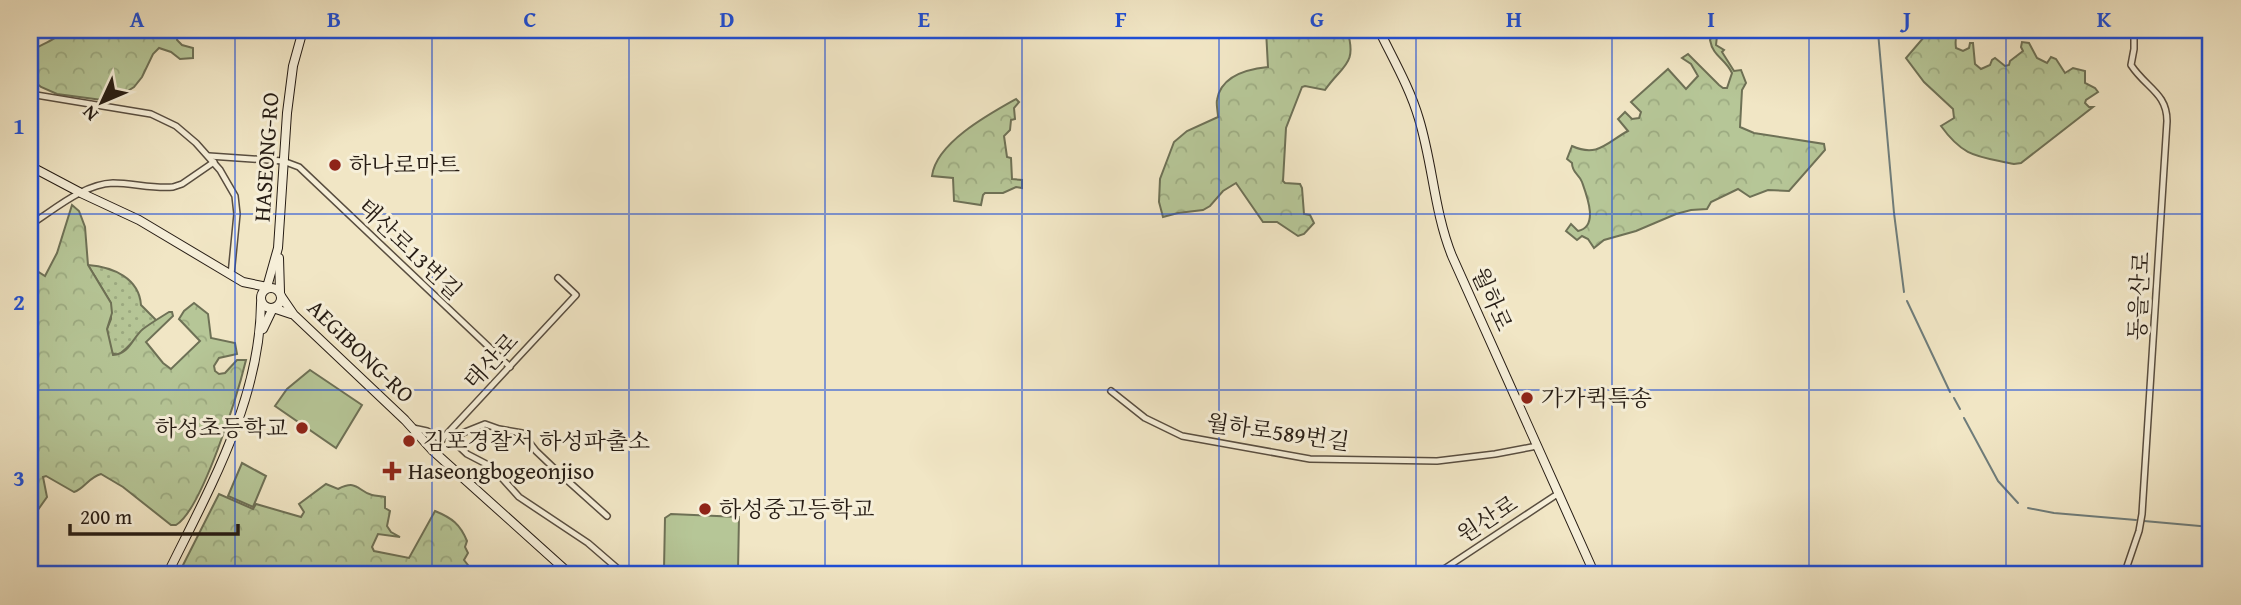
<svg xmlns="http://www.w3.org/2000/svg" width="2241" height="605" font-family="'Gentium Book Plus','Noto Serif KR',serif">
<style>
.grass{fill:url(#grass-dots);stroke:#6e7156;stroke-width:2}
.forest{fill:url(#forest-crowns);stroke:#6e7156;stroke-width:2}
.park{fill:#b6c697;stroke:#6e7156;stroke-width:2}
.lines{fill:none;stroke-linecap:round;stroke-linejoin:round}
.stream{stroke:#6f7d7b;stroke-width:2}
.street-casing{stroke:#594e40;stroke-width:8}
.secondary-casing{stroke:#261c14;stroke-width:10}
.street{stroke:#f6efd9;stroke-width:5}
.secondary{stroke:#f6efd9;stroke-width:8}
.grid{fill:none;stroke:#1d4ed8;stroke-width:2;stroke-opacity:0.55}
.poi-dot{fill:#8f2418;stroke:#f6efd9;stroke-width:2.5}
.labels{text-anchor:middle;stroke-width:6;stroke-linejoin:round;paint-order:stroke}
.street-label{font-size:23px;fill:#261c14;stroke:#f6efd9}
.poi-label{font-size:23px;fill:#261c14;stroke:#f6efd9;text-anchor:start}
.neatline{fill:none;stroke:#1d4ed8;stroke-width:2.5}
.grid-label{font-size:23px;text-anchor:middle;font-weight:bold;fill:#1d4ed8}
</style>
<defs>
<pattern id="grass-dots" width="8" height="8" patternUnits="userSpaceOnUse" patternTransform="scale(1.75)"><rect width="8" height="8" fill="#b6c697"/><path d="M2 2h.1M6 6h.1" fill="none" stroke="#9caa81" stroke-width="1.8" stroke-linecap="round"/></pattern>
<pattern id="forest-crowns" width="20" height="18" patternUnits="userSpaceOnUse" patternTransform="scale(1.75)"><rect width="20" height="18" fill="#b6c697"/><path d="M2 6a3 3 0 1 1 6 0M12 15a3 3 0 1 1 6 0" fill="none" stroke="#9caa81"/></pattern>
</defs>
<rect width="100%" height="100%" fill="#f1e6c5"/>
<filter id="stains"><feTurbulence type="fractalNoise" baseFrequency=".00286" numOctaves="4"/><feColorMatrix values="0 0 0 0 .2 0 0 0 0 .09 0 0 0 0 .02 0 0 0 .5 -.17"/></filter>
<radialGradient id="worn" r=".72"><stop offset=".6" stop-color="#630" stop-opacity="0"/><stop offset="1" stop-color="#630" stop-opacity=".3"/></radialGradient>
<path class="grass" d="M88 265C113 267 139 278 141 305L157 321C138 331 135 343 118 355L111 353 107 329 111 319V303Z"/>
<g class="forest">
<path d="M63 30H222L178 34 177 40 182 45 193 48V58L180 59 171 52 159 48 153 54 142 77 134 87 115 99 102 100 57 94 41 87 30 78V52C40 44 56 41 63 30Z"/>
<path d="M1266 30H1347C1358 65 1342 65 1325 90L1305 86 1302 87 1286 128 1283 181 1285 183 1300 184 1302 188 1304 214 1310 215 1314 223 1304 234 1298 236 1277 222H1263L1236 183 1223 191 1210 206 1203 210 1178 213 1163 217 1159 202 1160 179 1174 142 1187 131 1218 117C1218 112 1216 105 1217 100 1221 75 1248 69 1268 67Z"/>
<path d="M1930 30H1961C1955 34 1955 41 1956 48L1963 51 1969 48 1970 43H1973L1975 64 1981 69 1990 65 1992 60 1995 58 2005 66 2009 65 2010 61 2023 51 2021 47 2022 42 2029 43 2037 58 2047 63 2051 57 2056 59 2065 73 2073 68 2085 71V83L2095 88 2098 92 2086 100 2085 103 2089 107H2093L2021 163 2014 164C1978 156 1964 158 1941 126L1954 118 1953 109 1924 82 1906 58Z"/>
<path d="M1713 34 1717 36 1716 45 1724 50 1722 52 1734 71 1741 70 1746 83 1742 90 1740 127 1754 133 1824 144 1825 150 1789 191 1768 190 1750 197 1738 189 1711 202 1707 209 1691 210 1676 214 1636 231 1604 240 1594 248 1588 239 1582 236 1577 240 1566 231 1571 224 1578 231C1599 227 1587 196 1582 182 1579 174 1572 173 1572 163L1567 159 1572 146C1598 158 1607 142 1628 131L1618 119 1625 112 1632 119 1639 118 1641 112 1631 102 1668 69 1686 89 1698 76 1691 64 1682 58 1688 54 1719 85 1723 88H1727L1732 73C1725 58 1713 57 1710 40Z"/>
<path d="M1016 99 1019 102 1014 108 1015 119 1011 120 1010 130 1004 136 1007 157 1011 158 1012 179 1022 180V188L1016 187 1003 193H985L983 195 981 205 954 201 953 178 932 176C936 143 989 114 1016 99Z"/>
<path d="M72 205 79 211 85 227 88 265 111 303 112 313 107 329 113 355C130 354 132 338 143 329 151 323 161 317 169 312H172L173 316 146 342 163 363 171 369 200 341 179 319 184 311 194 303 208 314 211 338 235 343 237 354 219 358 214 366 215 371 219 374 225 373 237 360H246C238 393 202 510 176 525H171L123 487 101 474C89 477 84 489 74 492L46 476 43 477 47 497 30 521V290L37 271 45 276 57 253Z"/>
<path d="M326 484 338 489C358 479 357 491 372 495 376 496 381 496 385 497V508L390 511 387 526 391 532 400 537 378 534 372 547 374 551 409 558 435 511C452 518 460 524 467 541L465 547 468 553 464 560 471 569 469 575H178L219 494 253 509 256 504 301 517 304 512 299 504Z"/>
</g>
<g class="park">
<polygon points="310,370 362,405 336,448 275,406 287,389"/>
<polygon points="242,463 266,476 253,507 228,496"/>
<polygon points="671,514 739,517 738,571 664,569 665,518"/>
</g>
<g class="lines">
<g class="stream">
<polyline points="1878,32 1894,213 1904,292"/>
<polyline points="1907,301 1950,392"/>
<polyline points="1954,398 1960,409"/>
<polyline points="1964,418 1998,481 2018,503"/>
<polyline points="2028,508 2054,513 2136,520"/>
<polyline points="2144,521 2211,527"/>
</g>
<defs>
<g id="street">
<polyline points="30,94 151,114 176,126 196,143 220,170 235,196 237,214 231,275"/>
<polyline points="209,156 283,161 299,167 510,367"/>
<path d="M30 225C54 210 83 184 113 183 133 183 153 189 173 187L182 184 214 162"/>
<polyline points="1111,391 1145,418 1182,436 1310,459 1437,461 1495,454 1537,446"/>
<polyline points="413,428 427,431 442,440"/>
<polyline points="447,435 467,454 492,467 519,497 588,543 625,575"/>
<polyline points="450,438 485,424 499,429 522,433 536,451 559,473 607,516"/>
<polyline points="432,450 576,295 558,278"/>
<polyline points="1435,575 1559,493"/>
<path d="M2124 575 2139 531 2142 514 2167 121C2167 93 2146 88 2131 65L2134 49V30"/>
</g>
<g id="secondary">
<path d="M1379 30C1393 59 1410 88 1419 119 1433 165 1434 211 1452 256L1595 575"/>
<polyline points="30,166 81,193 139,220 243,282 267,287 278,248 287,113 293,66 303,30"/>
<polyline points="279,258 280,292"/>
<circle cx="271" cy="298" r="10"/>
<polyline points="281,296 294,315 405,420 432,450 571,575"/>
<polyline points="263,329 273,308 291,314"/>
<path d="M167 575C209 489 260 401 261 303"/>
</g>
</defs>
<use href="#street" class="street-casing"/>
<use href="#secondary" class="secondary-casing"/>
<use href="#street" class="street"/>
<use href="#secondary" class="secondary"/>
</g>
<path class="grid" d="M235 30V575M432 30V575M629 30V575M825 30V575M1022 30V575M1219 30V575M1416 30V575M1612 30V575M1809 30V575M2006 30V575M30 214H2211M30 390H2211"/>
<g class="poi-dot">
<circle cx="335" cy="165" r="7"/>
<circle cx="1527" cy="398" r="7"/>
<circle cx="302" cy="428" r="7"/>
<circle cx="409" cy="441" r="7"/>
<path d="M388.5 460.5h7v7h7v7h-7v7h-7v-7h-7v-7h7z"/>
<circle cx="705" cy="509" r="7"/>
</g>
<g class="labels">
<g class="street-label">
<text transform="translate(266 157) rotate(-86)" y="8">HASEONG-RO</text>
<text transform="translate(410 249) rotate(44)" y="8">태산로13번길</text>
<text transform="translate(2139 296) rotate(-87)" y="8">동을산로</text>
<text transform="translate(1492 299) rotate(66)" y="8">월하로</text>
<text transform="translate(361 351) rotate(44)" y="8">AEGIBONG-RO</text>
<text transform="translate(491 361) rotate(-47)" y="8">태산로</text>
<text transform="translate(1278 432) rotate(8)" y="8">월하로589번길</text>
<text transform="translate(1487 519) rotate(-33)" y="8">원산로</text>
</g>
<g class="poi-label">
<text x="349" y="173">하나로마트</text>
<text x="1541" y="406">가가퀵특송</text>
<text x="288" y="436" text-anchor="end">하성초등학교</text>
<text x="423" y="449">김포경찰서 하성파출소</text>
<text x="408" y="479">Haseongbogeonjiso</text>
<text x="719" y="517">하성중고등학교</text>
</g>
</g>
<rect width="2241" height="605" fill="none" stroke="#f1e6c5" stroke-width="77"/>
<g transform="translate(102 102) rotate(226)" stroke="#f6efd9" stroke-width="5" paint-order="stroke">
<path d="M0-5L12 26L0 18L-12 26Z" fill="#261c14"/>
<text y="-10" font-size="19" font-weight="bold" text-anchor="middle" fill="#261c14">N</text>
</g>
<path d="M70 524v10h168v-10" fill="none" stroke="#261c14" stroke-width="3.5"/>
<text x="80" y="524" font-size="21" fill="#261c14" stroke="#f6efd9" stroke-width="5" paint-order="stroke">200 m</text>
<rect x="38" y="38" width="2164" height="528" class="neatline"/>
<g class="grid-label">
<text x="137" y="27">A</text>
<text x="334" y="27">B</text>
<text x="530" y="27">C</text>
<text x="727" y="27">D</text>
<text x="924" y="27">E</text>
<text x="1121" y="27">F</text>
<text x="1317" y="27">G</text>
<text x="1514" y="27">H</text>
<text x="1711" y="27">I</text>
<text x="1907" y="27">J</text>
<text x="2104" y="27">K</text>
<text x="19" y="134">1</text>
<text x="19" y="310">2</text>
<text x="19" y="486">3</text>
</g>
<rect width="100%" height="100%" filter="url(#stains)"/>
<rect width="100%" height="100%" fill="url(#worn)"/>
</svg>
